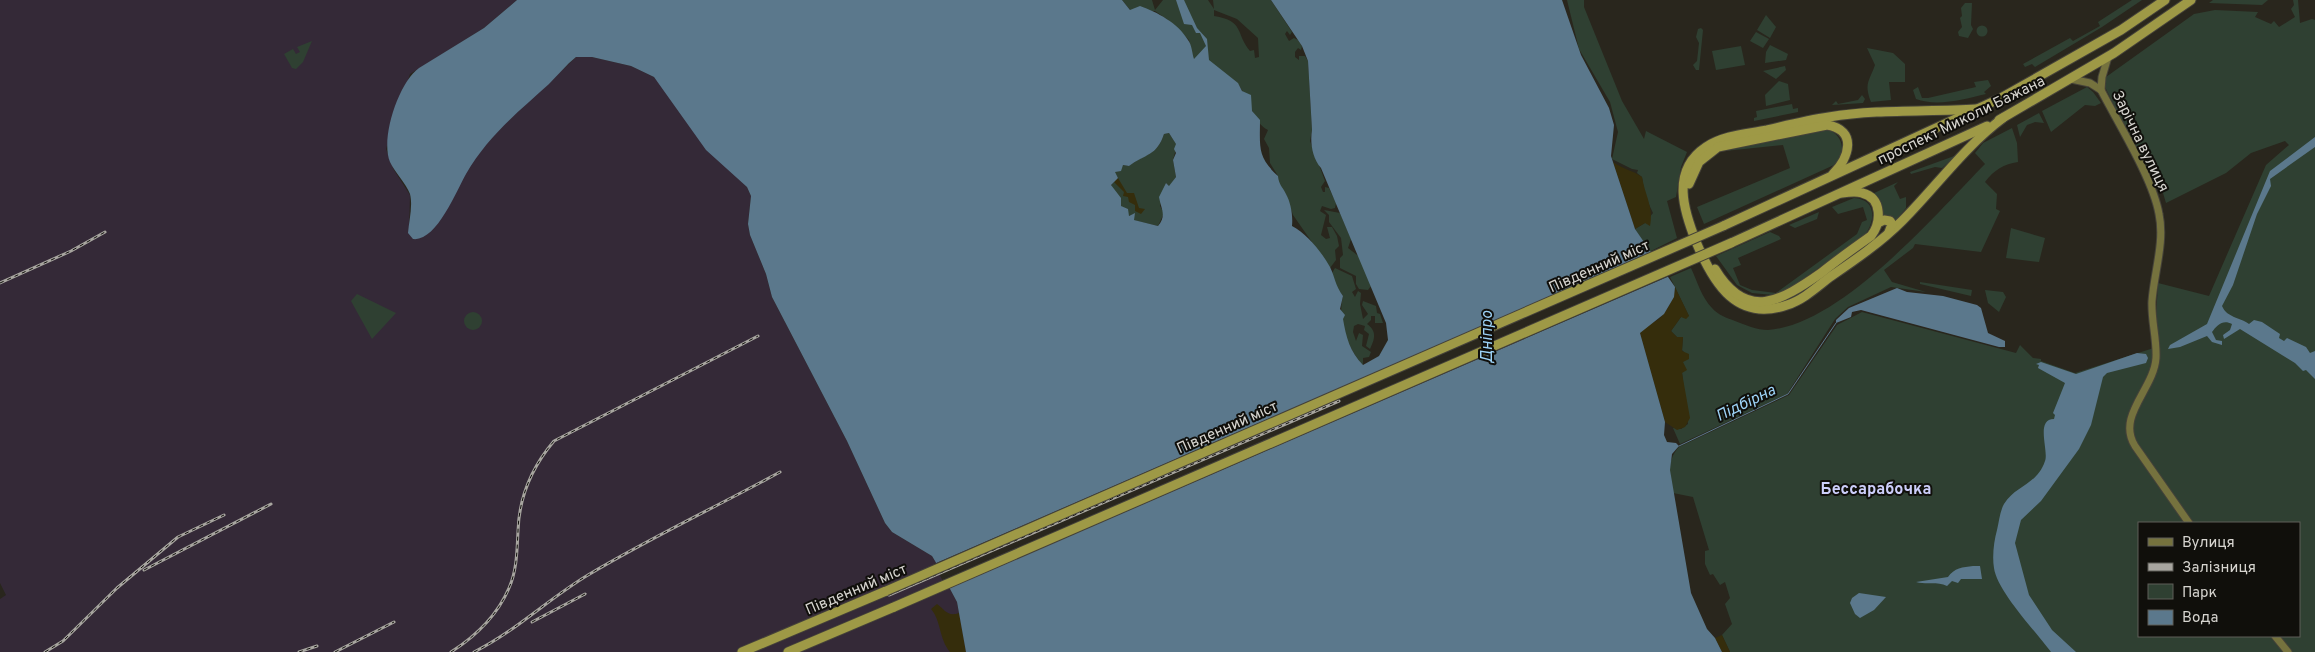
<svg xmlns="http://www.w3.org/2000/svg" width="2315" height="652" font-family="Overpass,sans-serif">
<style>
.industrial{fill:#342937}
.green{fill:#2f4032;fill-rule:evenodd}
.sand{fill:#352d0c}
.water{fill:#5b788c;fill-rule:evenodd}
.pier{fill:#29261d}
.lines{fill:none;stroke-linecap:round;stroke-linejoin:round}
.stream{stroke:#5b788c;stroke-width:1}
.secondary-casing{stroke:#454239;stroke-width:9}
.highway-casing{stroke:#454239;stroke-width:11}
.secondary{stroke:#75723e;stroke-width:7}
.highway{stroke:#9e9946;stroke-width:9}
.rail-casing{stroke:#a7a59f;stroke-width:3}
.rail{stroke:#100f0b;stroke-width:1;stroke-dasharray:4;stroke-linecap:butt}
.highway-bridge-casing{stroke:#454239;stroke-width:11;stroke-linecap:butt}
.highway-bridge{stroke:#9e9946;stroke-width:9}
.labels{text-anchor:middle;stroke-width:4;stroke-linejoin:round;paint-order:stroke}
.street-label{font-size:15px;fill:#d6d4cf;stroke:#100f0b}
.water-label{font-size:16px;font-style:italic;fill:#9dd3f7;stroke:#100f0b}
.neighbourhood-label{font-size:16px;font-weight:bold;fill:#cccefa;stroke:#100f0b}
</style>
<rect width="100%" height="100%" fill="#29261d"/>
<polygon class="industrial" points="0,0 517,0 484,28 410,74 386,149 394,170 410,195 409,233 476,157 494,134 576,57 592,57 631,66 654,77 747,187 751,196 748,224 750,235 766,274 772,297 847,441 885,523 892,532 932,556 935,561 957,602 966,652 0,652 0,599 6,595 0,583"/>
<g class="green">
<path d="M1122 0H1152L1155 10 1163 0H1208L1214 9 1213 0H1271L1292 32 1290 35 1287 31 1285 34 1289 41 1294 38 1298 40 1302 46 1301 50 1298 48 1295 52V57L1299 60V56H1305L1308 61 1312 130 1310 141 1325 181 1321 187 1323 192H1325V187L1329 188 1336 203 1335 208 1331 209 1322 206 1320 211 1326 215 1321 235 1326 239 1330 238 1327 227H1332L1337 236 1339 246 1335 250 1336 260 1330 268 1293 215 1286 194 1279 186 1278 176 1270 163 1269 148 1264 139 1268 130C1253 123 1248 97 1238 84 1231 76 1204 65 1193 59L1189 40 1168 20 1155 11H1131ZM1214 10 1237 19 1258 38 1259 57 1255 58 1254 50 1250 51C1235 33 1245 21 1214 16Z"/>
<polygon points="1567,0 1584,0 1584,7 1622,101 1644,139 1646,131 1687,152 1681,167 1676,197 1667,201 1677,238 1649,252 1635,229 1645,223 1653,213 1645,196 1642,177 1637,173 1638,170 1632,169 1612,159 1618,132 1610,102 1579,49"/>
<polygon points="2132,0 2142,0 2102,27 2035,67 2032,64 2025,67 2023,64 2070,38 2073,41 2100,26 2098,22"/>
<polygon points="2213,0 2268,0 2262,5 2209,3"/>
<path d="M2293 0H2298L2300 23 2312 19 2315 20V652H1730L1722 635 1732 624 1725 604 1730 598 1725 582 1720 585 1713 574 1710 575 1705 564V551L1709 550 1693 497 1673 493C1670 476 1666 461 1679 447L1789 395 1837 325 1862 312 2016 353 2020 345 2033 358 2041 359V361L2075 373 2160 346 2156 318 2158 283 2209 296 2266 165 2289 145 2285 141 2251 153 2226 173 2166 203 2160 183 2146 166 2130 138 2105 87 2106 77 2194 14 2215 10 2258 12 2255 17 2271 24 2274 21 2279 27 2295 17 2291 9 2294 5ZM2139 523H2299V636H2139Z"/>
<polygon points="1965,3 1972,3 1971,25 1973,29 1968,38 1959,36 1958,32 1962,27 1960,18 1962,16 1961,8"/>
<polygon points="1766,15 1776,27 1770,38 1757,30"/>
<circle cx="1982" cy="31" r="5.5"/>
<polygon points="1701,28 1703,30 1699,70 1696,70 1693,65 1697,61 1699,43 1696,37 1698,29"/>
<polygon points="1756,32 1769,39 1763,48 1750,41"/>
<polygon points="312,41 303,62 296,69 292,68 284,54 293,49 296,54 300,52 297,47"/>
<polygon points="1770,45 1788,54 1786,60 1765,63 1766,52"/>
<polygon points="1741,46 1745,65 1716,70 1712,51"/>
<path d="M1867 48 1893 53 1905 64V82H1889L1891 100 1871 102C1864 83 1869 82 1875 65Z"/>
<polygon points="1785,66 1786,70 1776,79 1763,71"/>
<path d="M1988 80 1991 86 1984 92 1986 94C1965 99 1937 107 1916 99L1913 90 1918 87 1922 98H1928L1976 87 1974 82Z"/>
<polygon points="1779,81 1788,84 1790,100 1766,106 1765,95"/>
<polygon points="2087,87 2093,92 2101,103 2095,106 2085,105 2051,132 2042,111"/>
<polygon points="1862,95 1865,99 1863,103 1832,105 1836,101 1838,104 1858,100"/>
<polygon points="1792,104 1793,109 1798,108 1798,112 1754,121 1754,118 1757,117 1756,111"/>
<polygon points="2039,113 2044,123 2035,122 2027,125 2020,137 2017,125"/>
<path d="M2012 128 2017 143 2018 162C2004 164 1994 170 1985 182L1997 194 1996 209 2000 211 1981 252 1915 244 1913 248 1884 270 1892 282 1926 292 1891 287 1848 307 1835 319 1787 394 1680 444 1673 428 1681 429 1688 424 1682 372 1684 352 1682 350 1683 337H1677L1671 331 1681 317 1689 316 1670 277 1691 268C1697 281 1702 298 1712 308 1718 315 1727 318 1735 321 1745 325 1757 330 1768 330 1841 325 1935 215 1985 164L1975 153 1983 143Z"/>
<path d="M1826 129C1844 134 1847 154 1834 165L1704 224 1697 207 1790 168 1783 145 1725 151Z"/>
<path d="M1169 133 1177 145 1173 160 1176 177 1169 187 1166 183 1160 206 1164 213 1158 226 1133 220 1134 214 1129 216 1121 206 1111 185 1118 178 1114 172 1123 165 1129 166C1145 153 1157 156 1164 134Z"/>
<polygon points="1957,155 1942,168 1935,167 1911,174 1910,172"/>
<polygon points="1898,182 1894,186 1900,199 1906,197 1906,208 1894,223 1883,217 1882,209 1872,194"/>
<path d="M1854 198C1876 199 1876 220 1865 235L1789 289 1773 295 1752 293 1737 285 1716 256 1770 232 1779 236 1781 239 1738 258 1741 265 1733 268 1740 285 1752 290 1776 293 1857 234 1862 222 1867 220 1863 207 1838 214 1832 207Z"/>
<polygon points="1324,210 1340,213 1351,239 1348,248 1361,258 1371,286 1368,290 1359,289 1356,284 1356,276 1340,268 1340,258 1343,255 1341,238 1329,222 1329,215"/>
<polygon points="1819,212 1817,219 1795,228 1789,225"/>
<polygon points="2011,228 2045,238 2039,262 2006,258"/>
<path d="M1335 268 1352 276 1356 289 1352 292 1355 297 1358 291 1361 293 1360 304 1363 319 1368 314 1362 305 1363 301 1376 306 1377 313 1380 314 1383 323H1375V316H1371V320L1367 324C1377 331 1375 339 1370 349L1366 346 1369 334 1364 330 1365 326 1358 324 1354 326 1353 332 1356 341 1359 333 1363 335 1362 346 1371 352 1369 357 1363 358V365C1347 348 1337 319 1343 296L1335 285 1332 273Z"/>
<polygon points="1920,282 1972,290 1971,296 1920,284"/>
<polygon points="1985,290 2003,292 2006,297 1999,312 1988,303"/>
<polygon points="357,294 396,313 372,339 351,301"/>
<circle cx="473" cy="321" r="9"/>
</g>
<g class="sand">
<path d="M1613 162C1623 169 1634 171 1642 177 1645 195 1654 208 1650 226L1645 223 1635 229Z"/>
<polygon points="1118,178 1127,193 1134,193 1139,208 1145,209 1141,214 1135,211 1135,205 1129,202 1128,197 1123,196 1124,192 1114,182"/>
<path d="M1675 287 1689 316 1686 319 1681 317 1671 331 1677 337H1683L1682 351 1689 354V359L1683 362 1687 370 1682 373 1690 418 1685 427 1677 430 1665 422 1640 333C1644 326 1652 324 1659 319 1667 312 1674 298 1675 287Z"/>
<path d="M937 604C945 610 948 617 959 613L966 652H950C939 639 941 620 931 609Z"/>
<polygon points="1722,635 1730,652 1722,652 1715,638"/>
</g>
<g class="water">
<path d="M517 0H1122L1130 10 1140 6C1157 12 1178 23 1188 40 1192 45 1192 53 1194 59L1206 46 1200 33H1196L1192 25 1184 24 1176 0H1184L1197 28 1207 39 1209 60 1238 83 1242 91 1251 95 1252 111 1260 120C1260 147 1257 157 1278 176 1279 185 1282 186 1286 194 1291 203 1293 216 1292 226 1307 234 1321 251 1330 267 1335 277 1335 285 1343 296L1340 309 1345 315 1343 319C1346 337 1350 352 1363 365L1379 356 1388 340 1386 323 1321 168C1312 158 1310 142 1312 130L1308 61 1302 46 1271 0H1562L1581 55 1609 108 1614 125 1611 156 1635 229 1675 287 1674 297 1664 314 1640 333 1665 422 1664 435 1667 442 1676 443 1679 446 1672 454 1670 470 1691 593 1707 629 1715 638 1722 652H966L957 602 935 561 932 556 892 532 885 523 847 441 772 297 766 274 750 235 748 224 751 196 747 187 706 150 654 77 631 66 592 57H576C566 65 558 75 549 84 517 113 488 136 466 174 456 192 436 242 413 239L408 233C409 221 413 206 410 194 406 183 395 173 390 162 380 138 399 82 419 68L484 28ZM1169 133 1176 144 1174 149 1176 153 1173 160 1176 177 1169 186 1166 183 1159 197C1161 209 1167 215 1158 226L1134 220 1135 213 1129 216 1128 209 1121 206V198L1111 185 1118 178 1115 172 1121 171 1123 165 1129 166C1145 154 1157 156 1164 134Z"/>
<path d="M2315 137V147L2270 179 2271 186 2257 214 2233 285 2222 306C2227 318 2240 317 2249 324L2254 320 2262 322 2280 334 2279 338 2284 341 2287 338 2306 347 2310 353 2315 351V379L2306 370 2303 371 2295 363 2240 329 2224 339 2223 335 2230 330 2232 324C2223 319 2217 325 2212 332L2216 340 2222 341V345L2212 342 2207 336 2180 347 2168 349 2170 345 2207 324 2270 171Z"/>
<polygon points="1897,288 1907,292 1943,296 1977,305 1981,308 1988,333 2005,341 2005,347 1999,347 1861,310 1852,312 1851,317 1836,323 1836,320 1849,308"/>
<path d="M2137 353 2146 354 2148 358 2146 363 2107 373 2103 377 2091 425 2079 449 2041 501 2021 520 2015 543 2029 595 2052 630 2076 652H2051C2036 632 1997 591 1994 568 1992 556 1994 541 1997 530 1999 522 2000 511 2004 504 2016 485 2037 485 2045 461 2049 451 2035 419 2054 419L2055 415 2053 413 2065 383 2038 368 2039 365 2036 364 2041 362 2076 374Z"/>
<path d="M1973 566H1980L1982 579H1961L1958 583 1952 581 1947 586C1937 581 1927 585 1916 582L1948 577C1954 568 1963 567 1973 566Z"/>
<polygon points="1859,593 1886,597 1874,610 1860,618 1855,614 1850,603 1852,598"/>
</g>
<polygon class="pier" points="1653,252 1672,275 947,589 934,564"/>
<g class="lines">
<polyline class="stream" points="1679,446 1788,394 1836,323"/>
<defs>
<g id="secondary">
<path d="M2071 79 2090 83 2101 90C2118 123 2153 179 2159 214 2165 242 2154 273 2152 301 2151 320 2157 339 2156 358 2154 389 2116 416 2135 446L2189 523"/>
<polyline points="2101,90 2102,77 2108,57"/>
<polyline points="2275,636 2288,652"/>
</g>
<g id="highway">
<path d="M1976 109C1928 112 1878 109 1829 117 1808 120 1788 125 1767 130 1747 134 1724 135 1706 147 1670 171 1684 212 1697 244 1714 284 1737 322 1787 305 1803 300 1817 287 1830 277 1855 260 1881 242 1902 221 1936 187 1964 147 2003 118"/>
<polyline points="1999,120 2114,53 2191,0"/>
<path d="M1689 184 1699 162 1718 147 1827 125C1858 130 1849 158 1833 174"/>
<polyline points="1878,223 1884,220 1890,221 1892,224 1889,232"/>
<polyline points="1723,226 2001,98 2121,30 2165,0"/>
<polyline points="1731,243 1987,126"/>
<path d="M1715 269C1747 322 1781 301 1821 273 1837 260 1854 248 1871 236 1881 223 1883 198 1862 193 1856 191 1849 192 1842 193"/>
<polyline points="742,652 886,591"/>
<polyline points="788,652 894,607"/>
</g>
</defs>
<use href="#secondary" class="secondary-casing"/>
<use href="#highway" class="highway-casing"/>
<use href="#secondary" class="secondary"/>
<use href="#highway" class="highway"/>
<defs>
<g id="rail">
<polyline points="0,283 71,251 105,232"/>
<polyline points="144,570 271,504"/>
<polyline points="889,595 1339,401"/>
<polyline points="532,622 585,594"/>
<polyline points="45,652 63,641 117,588 178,537 224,515"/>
<polyline points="299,652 317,646"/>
<polyline points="335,652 394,622"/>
<path d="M451 652C476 636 497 616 509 588 517 570 517 550 518 531 519 497 532 467 554 441L758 336"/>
<path d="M474 652C516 631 548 599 588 575 650 538 716 507 780 472"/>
</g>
</defs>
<use href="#rail" class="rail-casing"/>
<use href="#rail" class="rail"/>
<defs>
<g id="highway-bridge">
<polyline points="886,591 1723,226"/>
<polyline points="894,607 1731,243"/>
</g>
</defs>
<use href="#highway-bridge" class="highway-bridge-casing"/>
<use href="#highway-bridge" class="highway-bridge"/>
</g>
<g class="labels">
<g class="street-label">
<text transform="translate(1961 120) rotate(-26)" y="5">проспект Миколи Бажана</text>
<text transform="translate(2141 141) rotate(64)" y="5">Зарічна вулиця</text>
<text transform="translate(1599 266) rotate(-24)" y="5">Південний міст</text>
<text transform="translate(1227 427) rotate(-24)" y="5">Південний міст</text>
<text transform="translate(856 589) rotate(-23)" y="5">Південний міст</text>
</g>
<g class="water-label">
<text transform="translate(1486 337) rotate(-90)" y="6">Дніпро</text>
<text transform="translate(1745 402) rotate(-26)" y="6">Підбірна</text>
</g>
<g class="neighbourhood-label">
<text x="1876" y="494">Бессарабочка</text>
</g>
</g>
<rect x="2138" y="522" width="162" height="115" fill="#100f0b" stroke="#5f5e59"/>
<rect x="2148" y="538" width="25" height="8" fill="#75723e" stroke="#5f5e59"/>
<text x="2182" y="547" font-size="15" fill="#d6d4cf">Вулиця</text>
<rect x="2148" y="563" width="25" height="8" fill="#a7a59f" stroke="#5f5e59"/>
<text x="2182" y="572" font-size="15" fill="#d6d4cf">Залізниця</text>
<rect x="2148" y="584" width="25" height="15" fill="#2f4032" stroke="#5f5e59"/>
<text x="2182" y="597" font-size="15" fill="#d6d4cf">Парк</text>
<rect x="2148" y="610" width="25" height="15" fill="#5b788c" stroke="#5f5e59"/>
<text x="2182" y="622" font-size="15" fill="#d6d4cf">Вода</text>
</svg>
